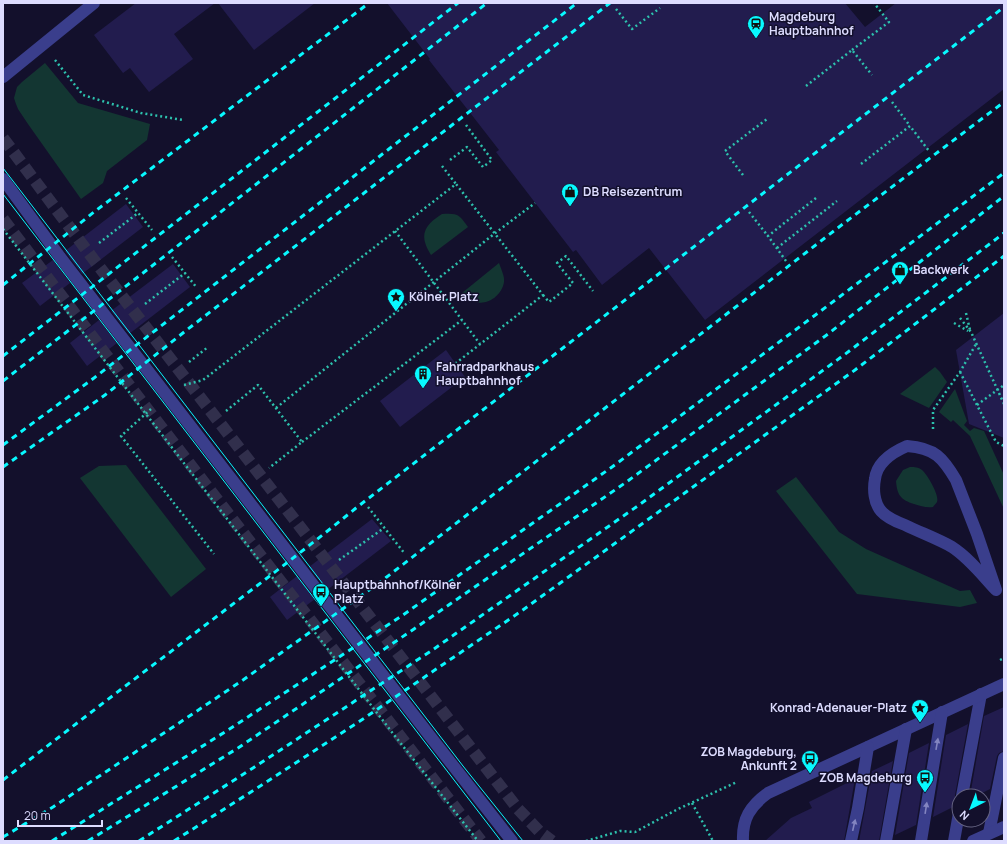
<svg xmlns="http://www.w3.org/2000/svg" width="1007" height="844" font-family="Manrope,sans-serif">
<style>
.green{fill:#133632}
.building{fill:#221c4e}
.lines{fill:none;stroke-linecap:round;stroke-linejoin:round}
.major-tunnel{stroke:#312f4c;stroke-width:12;stroke-dasharray:12 6;stroke-linecap:butt}
.path{stroke:#2dc1ad;stroke-width:2.5;stroke-dasharray:2 3;stroke-linecap:butt}
.minor{stroke:#3a3e8c;stroke-width:12}
.tram{stroke:#08f9ff;stroke-width:1}
.rail{stroke:#08f9ff;stroke-width:3;stroke-dasharray:6 5;stroke-linecap:butt}
.oneway{fill:#8385c0}
.labels{text-anchor:middle;stroke-width:3;stroke-linejoin:round;paint-order:stroke}
.poi-label{font-size:12px;font-weight:bold;fill:#dddcff;stroke:#13102c;text-anchor:start}
</style>
<rect width="100%" height="100%" fill="#13102c"/>
<g class="green">
<polygon points="45,63 78,103 150,124 147,140 107,171 103,183 81,199 28,124 18,109 16,104 14,98 17,87 22,82"/>
<path d="M442 214C457 213 459 214 468 227L431 255C419 236 423 226 442 214Z"/>
<path d="M499 263C501 269 505 277 504 282 502 296 486 307 473 301 469 299 465 295 462 293Z"/>
<polygon points="935,367 940,372 947,382 929,408 900,394"/>
<polygon points="955,389 967,421 964,425 970,431 974,428 984,431 1004,475 1004,509 970,436 953,420 951,422 939,412"/>
<polygon points="126,465 206,569 171,597 80,478 99,466"/>
<path d="M910 467C915 467 918 467 922 470 927 474 940 496 937 502 936 504 934 505 933 507 926 508 921 506 914 504 901 500 897 495 896 481L903 470Z"/>
<polygon points="796,477 839,532 866,549 960,591 970,590 977,603 960,607 857,594 776,491"/>
</g>
<g class="building">
<polygon points="136,3 215,3 174,34 193,59 149,92 130,68 123,73 94,35"/>
<polygon points="218,3 315,3 254,50"/>
<polygon points="387,3 845,3 865,27 896,3 1004,3 1004,89 705,320 649,248 602,285 576,250 573,252 496,152 499,150 429,60 430,59"/>
<polygon points="126,204 143,227 82,274 65,251"/>
<polygon points="53,260 70,283 40,306 22,283"/>
<polygon points="173,264 190,287 129,334 111,311"/>
<polygon points="1004,313 1004,438 969,424 956,350"/>
<polygon points="99,320 117,343 87,366 70,343"/>
<polygon points="446,350 465,377 400,427 380,401"/>
<polygon points="372,519 391,541 327,590 309,567"/>
<polygon points="297,576 315,599 287,620 270,597"/>
<polygon points="1004,707 1004,751 999,753 997,756 990,789 976,796 970,796 984,716"/>
<polygon points="968,724 955,795 955,799 959,803 959,804 933,817 946,735"/>
<polygon points="929,743 916,825 895,835 909,753"/>
<polygon points="893,761 879,841 859,841 865,809 872,771"/>
<polygon points="855,779 844,841 765,841 791,818 812,808 809,802"/>
</g>
<g class="lines">
<g class="major-tunnel">
<polyline points="3,138 94,260 518,809 540,832 552,841"/>
<polyline points="3,219 142,402 481,841"/>
</g>
<g class="path">
<polyline points="616,9 632,29 660,8"/>
<polyline points="852,50 889,22 874,3"/>
<polyline points="55,60 83,95 141,113 183,120"/>
<polyline points="806,86 852,50 872,75"/>
<polyline points="892,102 910,126"/>
<polyline points="450,160 467,147 483,167 492,160 466,125"/>
<polyline points="861,164 910,126 929,151"/>
<polyline points="442,166 456,184"/>
<polyline points="743,175 725,151 767,119"/>
<polyline points="126,198 152,230"/>
<polyline points="749,212 768,236"/>
<polyline points="3,229 391,731 478,841"/>
<polyline points="395,231 480,344"/>
<polyline points="99,243 138,213"/>
<polyline points="777,248 837,201"/>
<polyline points="172,257 197,288"/>
<polyline points="786,261 768,236 816,198"/>
<polyline points="543,295 549,302 573,283 557,263 566,256 593,291"/>
<polyline points="145,304 185,273"/>
<polyline points="966,313 970,330"/>
<polyline points="960,318 971,332 1004,404"/>
<polyline points="954,323 968,331"/>
<polyline points="189,362 208,347"/>
<polyline points="960,372 996,442 1004,446"/>
<polyline points="184,385 203,380 456,184 543,295 456,363"/>
<polyline points="977,405 1004,385"/>
<polyline points="276,408 494,234 535,203"/>
<polyline points="151,409 121,436 214,554"/>
<polyline points="226,411 258,385 302,442 269,468"/>
<polyline points="933,429 933,410 960,372 976,344"/>
<polyline points="302,442 462,320"/>
<polyline points="368,507 405,554"/>
<polyline points="339,560 384,528"/>
<polyline points="1000,660 1004,658"/>
<polyline points="692,803 713,841"/>
<polyline points="586,841 620,831 635,832 678,809 737,782"/>
</g>
<g class="minor">
<polyline points="3,77 94,3"/>
<polyline points="3,179 60,257 433,740 512,841"/>
<path d="M907 446C935 448 943 458 956 480L977 534 996 590C982 575 969 558 952 547 938 539 919 532 905 525 897 522 887 518 881 511 874 503 873 489 875 479 877 462 893 452 907 446Z"/>
<polyline points="962,796 981,694"/>
<polyline points="989,833 1004,758"/>
<path d="M743 841C742 819 750 806 768 793L1004 684"/>
<polyline points="851,841 858,808 868,747"/>
<polyline points="886,841 906,729"/>
<polyline points="921,841 942,712"/>
<polyline points="954,841 959,813"/>
<polyline points="973,841 1004,827"/>
</g>
<g class="tram">
<polyline points="3,168 463,766 523,841"/>
<polyline points="3,194 501,841"/>
</g>
<g class="rail">
<polyline points="3,285 94,212 369,3"/>
<polyline points="3,356 458,3"/>
<polyline points="3,381 143,273 487,3"/>
<polyline points="3,445 94,378 577,3"/>
<polyline points="3,467 105,395 188,329 610,3"/>
<path d="M3 780C58 738 113 695 169 653 231 605 295 558 356 508L1004 7"/>
<polyline points="3,837 53,807 182,721 243,680 379,583 839,227 1004,102"/>
<polyline points="52,841 228,730 403,615 612,467 814,316 1004,173"/>
<polyline points="88,841 238,748 414,629 625,483 828,334 1004,196"/>
<polyline points="139,841 253,768 431,651 639,505 844,355 1004,233"/>
<polyline points="174,841 265,783 363,719 520,612 855,370 1004,256"/>
</g>
</g>
<defs><path id="oneway-solid" d="M-6-.8H1V-3.2L6.5 0L1 3.2V.8H-6Z"/></defs>
<g class="oneway">
<use href="#oneway-solid" transform="translate(937 744) rotate(-80)"/>
<use href="#oneway-solid" transform="translate(926 808) rotate(-81)"/>
<use href="#oneway-solid" transform="translate(854 825) rotate(-77)"/>
</g>
<defs>
<symbol id="station-pin" viewBox="-11 -11 22 30"><path d="M0 17L-7.5 6A9.5 9.5 0 1 1 7.5 6Z" fill="#08f9ff" stroke="#13102c"/><path d="M-3-6H3Q5-6 5-4V2Q5 4 3 4L4.5 6H3L1.5 4h-3L-3 6H-4.5L-3 4Q-5 4-5 2V-4Q-5-6-3-6ZM-3.5-4v3h7v-3ZM-3.5 1v1.5H-2V1ZM2 1v1.5H3.5V1Z" fill="#111"/></symbol>
<symbol id="shop-pin" viewBox="-11 -11 22 30"><path d="M0 17L-7.5 6A9.5 9.5 0 1 1 7.5 6Z" fill="#08f9ff" stroke="#13102c"/><path d="M-5-2.5h2.3a2.7 3.5 0 0 1 5.4 0H5L5.5 6h-11ZM-1.5-2.5h3a1.5 2.3 0 0 0-3 0Z" fill="#111"/></symbol>
<symbol id="sight-pin" viewBox="-11 -11 22 30"><path d="M0 17L-7.5 6A9.5 9.5 0 1 1 7.5 6Z" fill="#08f9ff" stroke="#13102c"/><path d="M0-6L1.8-2.2L6-1.7L2.9 1.2L3.7 5.4L0 3.3L-3.7 5.4L-2.9 1.2L-6-1.7L-1.8-2.2Z" fill="#111"/></symbol>
<symbol id="building-pin" viewBox="-11 -11 22 30"><path d="M0 17L-7.5 6A9.5 9.5 0 1 1 7.5 6Z" fill="#08f9ff" stroke="#13102c"/><path d="M-4-6H4V6H1V3H-1V6H-4ZM-2.5-4.3h1.7v1.8h-1.7ZM.8-4.3h1.7v1.8H.8ZM-2.5-1h1.7V.8h-1.7ZM.8-1h1.7V.8H.8Z" fill="#111"/></symbol>
<symbol id="bus-pin" viewBox="-11 -11 22 30"><path d="M0 17L-7.5 6A9.5 9.5 0 1 1 7.5 6Z" fill="#08f9ff" stroke="#13102c"/><path d="M-5-6H5V4H4V6H2V4H-2V6H-4V4H-5ZM-3.5-4V0h7V-4ZM-3.5 1.2v1.5H-2V1.2ZM2 1.2v1.5H3.5V1.2Z" fill="#111"/></symbol>
</defs>
<g fill-rule="evenodd">
<use href="#station-pin" x="746" y="14" width="20" height="27"/>
<use href="#shop-pin" x="560" y="182" width="20" height="27"/>
<use href="#shop-pin" x="890" y="260" width="20" height="27"/>
<use href="#sight-pin" x="386" y="287" width="20" height="27"/>
<use href="#building-pin" x="413" y="364" width="20" height="27"/>
<use href="#bus-pin" x="311" y="582" width="20" height="27"/>
<use href="#sight-pin" x="910" y="698" width="20" height="27"/>
<use href="#bus-pin" x="800" y="749" width="20" height="27"/>
<use href="#bus-pin" x="915" y="768" width="20" height="27"/>
</g>
<g class="labels">
<g class="poi-label">
<text x="769" y="21">Magdeburg<tspan x="769" dy="14">Hauptbahnhof</tspan></text>
<text x="583" y="196">DB Reisezentrum</text>
<text x="913" y="274">Backwerk</text>
<text x="409" y="301">Kölner Platz</text>
<text x="436" y="371">Fahrradparkhaus<tspan x="436" dy="14">Hauptbahnhof</tspan></text>
<text x="334" y="589">Hauptbahnhof/Kölner<tspan x="334" dy="14">Platz</tspan></text>
<text x="907" y="712" text-anchor="end">Konrad-Adenauer-Platz</text>
<text x="797" y="756" text-anchor="end">ZOB Magdeburg,<tspan x="797" dy="14">Ankunft 2</tspan></text>
<text x="912" y="782" text-anchor="end">ZOB Magdeburg</text>
</g>
</g>
<rect width="1007" height="844" fill="none" stroke="#dddcff" stroke-width="8"/>
<g transform="translate(971 808) rotate(222)"><circle r="19" fill="#13102c" stroke="#646280"/>
<path d="M0-3L7 15L0 10L-7 15Z" fill="#08f9ff"/>
<text y="-6" font-size="11" font-weight="bold" text-anchor="middle" fill="#dddcff">N</text>
</g>
<path d="M18 820v6h84v-6" fill="none" stroke="#dddcff" stroke-width="2"/>
<text x="24" y="820" font-size="12" fill="#dddcff" stroke="#13102c" stroke-width="3" paint-order="stroke">20 m</text>
</svg>
